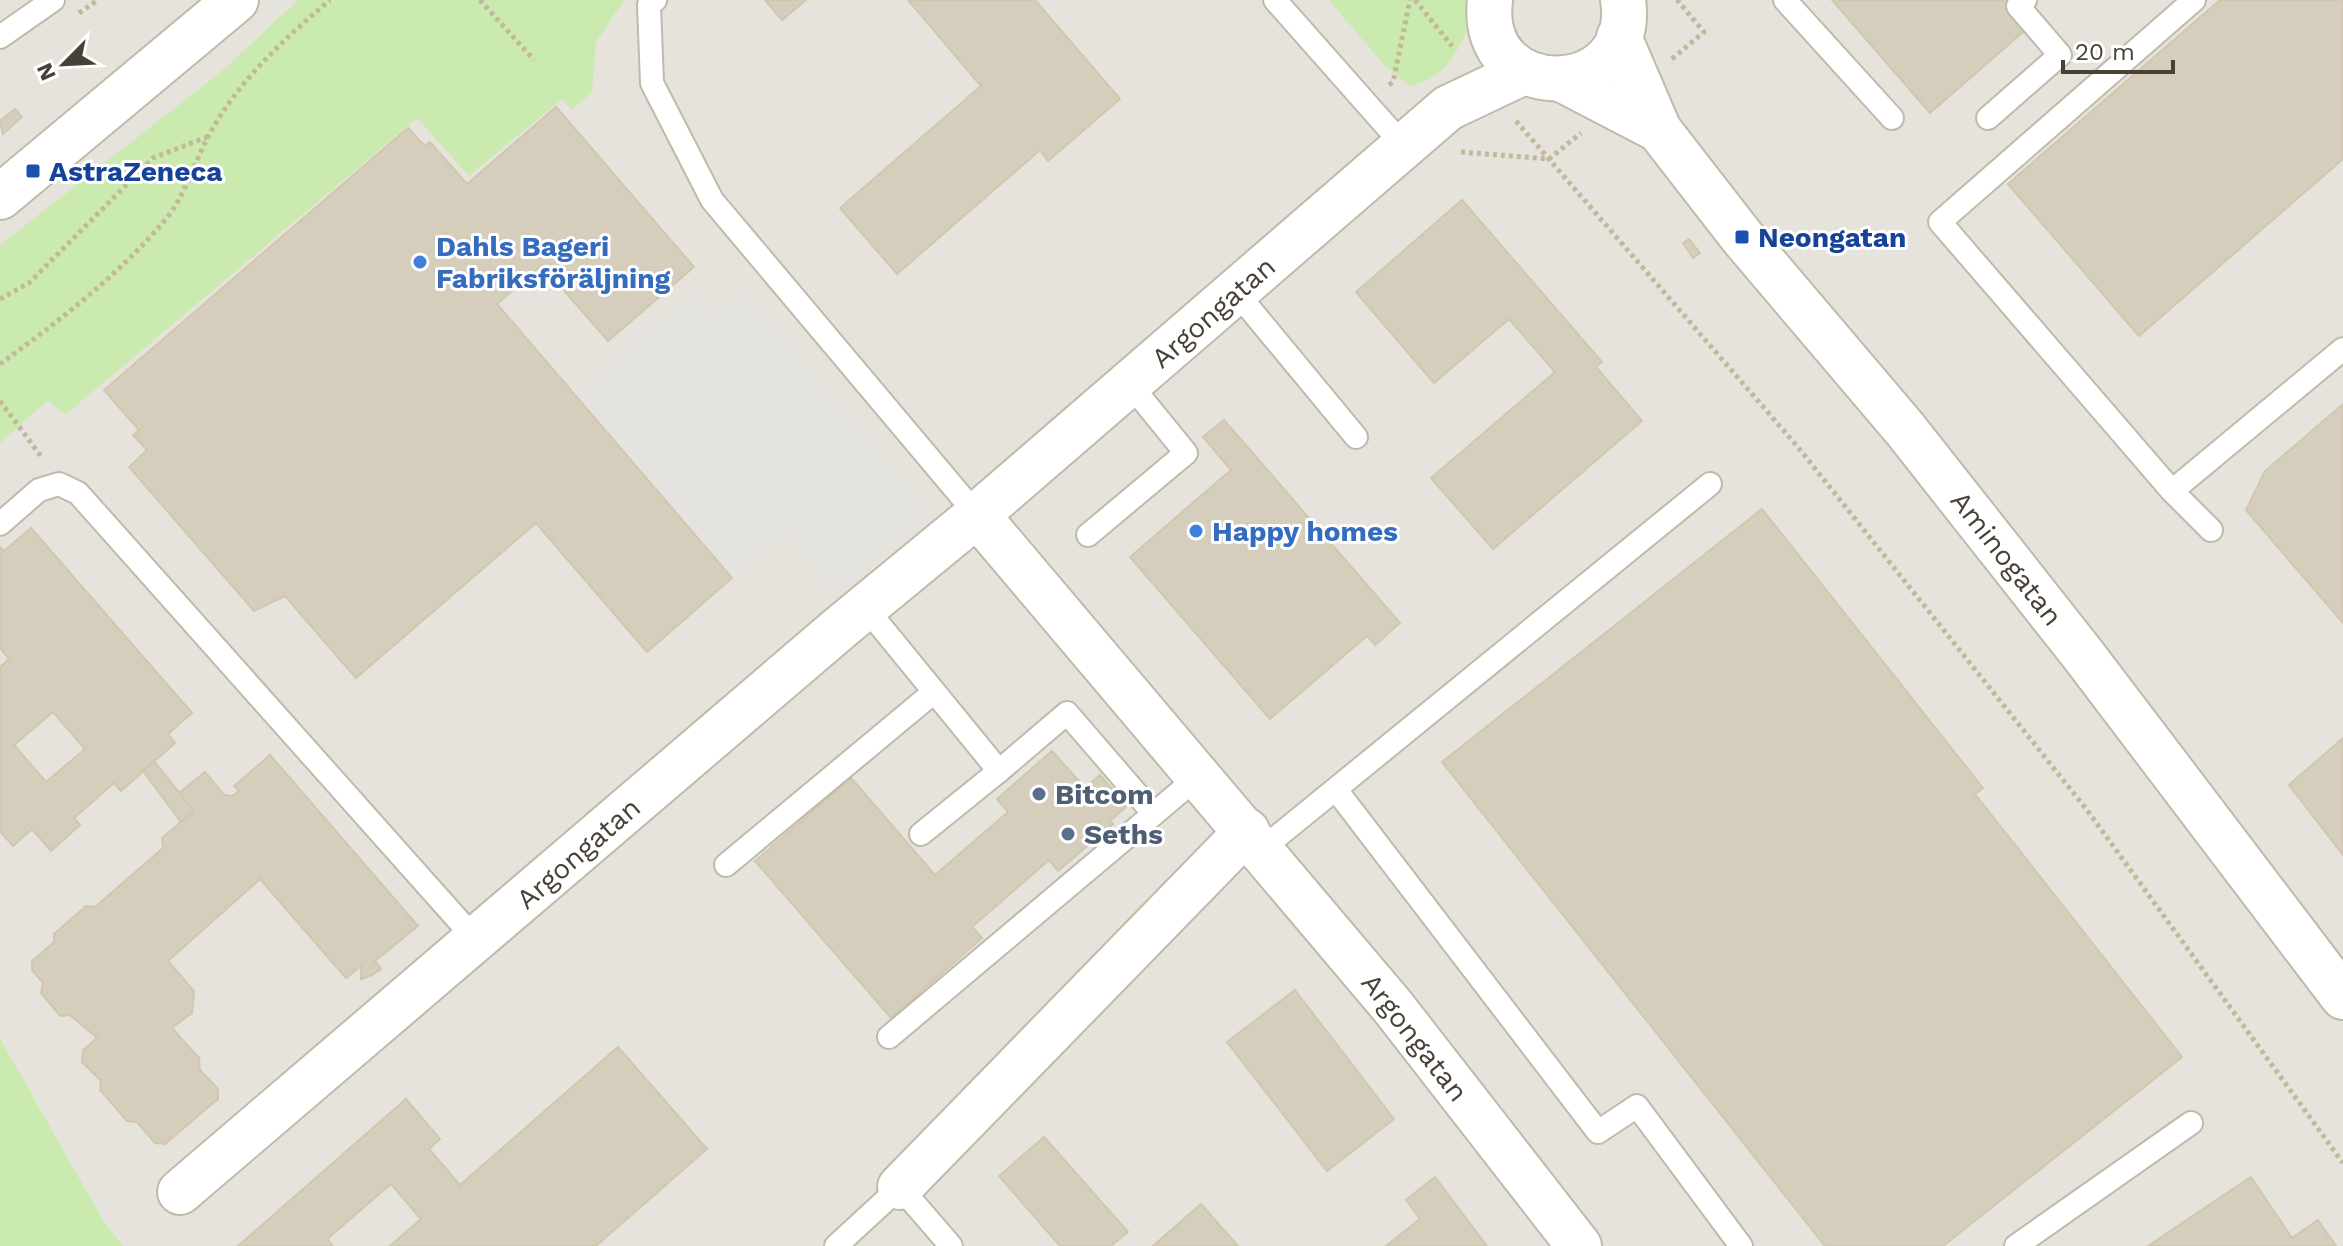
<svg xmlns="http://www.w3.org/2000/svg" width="2343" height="1246" font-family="'Work Sans',sans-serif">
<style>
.industrial{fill:#e6e3dc}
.green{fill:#caeaaf}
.parking{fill:#e5e3df}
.building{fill:#d6cebc;stroke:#d1c7af;stroke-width:2;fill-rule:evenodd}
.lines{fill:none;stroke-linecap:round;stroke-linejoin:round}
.service-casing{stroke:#c0baa9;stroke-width:26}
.minor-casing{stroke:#c0baa9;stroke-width:48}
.tertiary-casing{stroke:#c0baa9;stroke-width:48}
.path{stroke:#c2b89a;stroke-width:5;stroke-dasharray:4 4;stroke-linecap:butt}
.service{stroke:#fff;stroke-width:22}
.minor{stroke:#fff;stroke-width:44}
.tertiary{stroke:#fff;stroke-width:44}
.transit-dot{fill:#1a4fb4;stroke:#fff;stroke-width:3}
.shop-dot{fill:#3f7fe0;stroke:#fff;stroke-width:3}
.service-dot{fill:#5c6f8a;stroke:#fff;stroke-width:3}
.labels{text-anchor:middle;stroke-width:6;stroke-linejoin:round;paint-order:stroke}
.transit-label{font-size:28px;font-weight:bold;fill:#164399;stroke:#fff;text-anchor:start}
.shop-label{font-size:28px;font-weight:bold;fill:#366cbe;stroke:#fff;text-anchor:start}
.street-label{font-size:28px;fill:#484236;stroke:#fff}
.service-label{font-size:28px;font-weight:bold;fill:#4e5e75;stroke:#fff;text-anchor:start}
</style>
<rect width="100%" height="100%" fill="#f4f1e7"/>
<polygon class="industrial" points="0,0 2343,0 2343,1246 123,1246 103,1220 0,1038"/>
<g class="green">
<polygon points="298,0 624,0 596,42 592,92 572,110 562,99 469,176 417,118 65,415 48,400 0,443 0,245 222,71"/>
<path d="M1329 0H1473C1470 36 1448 80 1409 86L1384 65Z"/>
<polygon points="0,1038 103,1220 123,1246 0,1246"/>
</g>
<polygon class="parking" points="694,290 713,313 741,290 930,511 835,593 785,534 732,578 574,395"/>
<g class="building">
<polygon points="765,0 806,0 782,20"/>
<polygon points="908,0 1035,0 1120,99 1048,161 1040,150 897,274 840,208 981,86"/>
<polygon points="1832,0 2008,0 2030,26 1930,113"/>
<polygon points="2220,0 2343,0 2343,159 2139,336 2008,184"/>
<polygon points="556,107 694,267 608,341 542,265 497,304 732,578 647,652 536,523 356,678 285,596 254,611 129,467 147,450 133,435 139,430 104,390 408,128 425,146 430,142 467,184"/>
<polygon points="15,109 22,117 3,134 0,121"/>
<polygon points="1462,200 1602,362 1596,367 1642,421 1493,549 1431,478 1555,372 1509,319 1434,383 1356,292"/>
<polygon points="1689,239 1700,253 1693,258 1683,243"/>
<polygon points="2343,404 2343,623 2246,510 2265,471"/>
<polygon points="1224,420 1400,623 1375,645 1367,636 1270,719 1130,557 1231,470 1203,437"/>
<polygon points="1762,509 1983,788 1975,794 2182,1057 1943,1246 1825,1246 1442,762"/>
<path d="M31 528 192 713 168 734 175 743 121 791 114 783 74 818 80 825 51 851 32 829 13 846 0 831V667L9 659 0 648V547L4 551ZM53 712 85 749 46 782 14 745Z"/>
<polygon points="2343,738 2343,855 2289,785"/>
<polygon points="1052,751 1085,788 1100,775 1127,806 1110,821 1113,824 1058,871 1049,860 972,927 982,938 891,1018 755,861 851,778 935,875 1008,812 997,799"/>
<polygon points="270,755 418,926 375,961 381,969 372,975 361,979 361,966 346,978 260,879 168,961 194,991 192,1013 172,1028 199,1058 200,1070 218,1089 218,1099 165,1144 155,1143 137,1122 127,1121 100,1090 101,1081 82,1062 83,1050 97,1038 70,1015 60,1016 41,993 43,983 32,970 32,961 54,942 54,934 86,906 95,907 163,848 162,838 194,811 178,794 205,772 224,795 232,796 239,791 234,786"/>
<polygon points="154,761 194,811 181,822 143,771"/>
<polygon points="1295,990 1394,1119 1327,1171 1227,1042"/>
<polygon points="618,1047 707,1149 596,1246 390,1246 421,1219 391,1184 327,1239 333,1246 238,1246 406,1099 440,1139 429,1149 460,1185"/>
<polygon points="1044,1137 1128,1232 1111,1246 1060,1246 999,1176"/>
<polygon points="1435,1177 1487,1246 1386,1246 1420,1219 1406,1200"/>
<polygon points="2251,1177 2292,1238 2318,1220 2336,1246 2148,1246"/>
<polygon points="1201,1204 1238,1246 1153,1246"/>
</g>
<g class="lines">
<defs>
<g id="service">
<polyline points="655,0 649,5 652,83 712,200 977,515"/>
<polyline points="1275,0 1404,146"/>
<polyline points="1785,0 1892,118"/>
<polyline points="2194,0 1940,222 2172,491 2343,349"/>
<polyline points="0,37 53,0"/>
<polyline points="1988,118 2060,55 2018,6 2025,0"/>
<polyline points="1236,292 1356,437"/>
<polyline points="2172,491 2211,530"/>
<polyline points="0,524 39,490 59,484 78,493 476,940"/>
<polyline points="1088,535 1186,453 1129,383"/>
<polyline points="865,607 999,771 921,834"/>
<polyline points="999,771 1067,713 1154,814"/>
<polyline points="1337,791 1598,1132 1637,1106 1741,1246"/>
<polyline points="1262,849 1710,484"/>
<polyline points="726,865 934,692"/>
<polyline points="889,1037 1200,775"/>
<polyline points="836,1246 900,1187 951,1246"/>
<polyline points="2016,1246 2191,1123"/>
</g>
<g id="minor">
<polyline points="977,515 1393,1007 1579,1246"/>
<polyline points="900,1187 1247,831"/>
<polyline points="180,1192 841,627 977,515 1448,108 1524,72"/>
</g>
<g id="tertiary">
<path d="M1490 0C1477 107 1639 102 1623 0"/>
<polyline points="1619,37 1659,130 1742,237 1905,429 2084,656 2343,997"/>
<polyline points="1563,80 1659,130"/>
<polyline points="0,197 236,0"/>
</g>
</defs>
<use href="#service" class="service-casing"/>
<use href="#minor" class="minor-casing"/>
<use href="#tertiary" class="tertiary-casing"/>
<g class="path">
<polyline points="480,0 534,60"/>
<polyline points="1415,0 1452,46"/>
<polyline points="79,13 98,0"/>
<polyline points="1672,59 1704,32 1677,0"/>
<polyline points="1389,85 1393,82 1410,0"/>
<polyline points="1516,121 1797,446 2087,810 2343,1163"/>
<polyline points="1461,152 1549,159 1581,133"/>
<polyline points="0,299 29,283 153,158 207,137"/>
<path d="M0 364C58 322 120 274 166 219 185 196 194 163 208 137 236 83 284 39 330 0"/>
<polyline points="0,401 43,459"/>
</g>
<use href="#service" class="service"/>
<use href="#minor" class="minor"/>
<use href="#tertiary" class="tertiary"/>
</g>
<g class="transit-dot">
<rect x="25" y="163" width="16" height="16" rx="4"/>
<rect x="1734" y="229" width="16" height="16" rx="4"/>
</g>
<g class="shop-dot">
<circle cx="420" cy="262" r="8"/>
<circle cx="1196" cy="531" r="8"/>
</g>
<g class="service-dot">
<circle cx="1039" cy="794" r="8"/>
<circle cx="1068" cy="834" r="8"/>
</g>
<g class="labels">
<g class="transit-label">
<text x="49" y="181">AstraZeneca</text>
<text x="1758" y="247">Neongatan</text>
</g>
<g class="shop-label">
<text x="436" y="256">Dahls Bageri<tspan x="436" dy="32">Fabriksföräljning</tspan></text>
<text x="1212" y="541">Happy homes</text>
</g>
<g class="street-label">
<text transform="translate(1213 312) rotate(-41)" y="10">Argongatan</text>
<text transform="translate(2007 558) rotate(52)" y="10">Aminogatan</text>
<text transform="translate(578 853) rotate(-41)" y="10">Argongatan</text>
<text transform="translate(1415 1037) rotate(52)" y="10">Argongatan</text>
</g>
<g class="service-label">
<text x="1055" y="804">Bitcom</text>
<text x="1084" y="844">Seths</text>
</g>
</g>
<g transform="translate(64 64) rotate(246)" stroke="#ffffff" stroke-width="6" paint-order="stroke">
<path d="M0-6L14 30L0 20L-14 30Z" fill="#484236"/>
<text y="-12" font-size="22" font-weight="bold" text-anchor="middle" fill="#484236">N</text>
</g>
<path d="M2063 60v12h110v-12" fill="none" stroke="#484236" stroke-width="4"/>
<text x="2075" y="60" font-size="24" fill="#484236" stroke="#ffffff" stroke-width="6" paint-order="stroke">20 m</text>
</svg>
